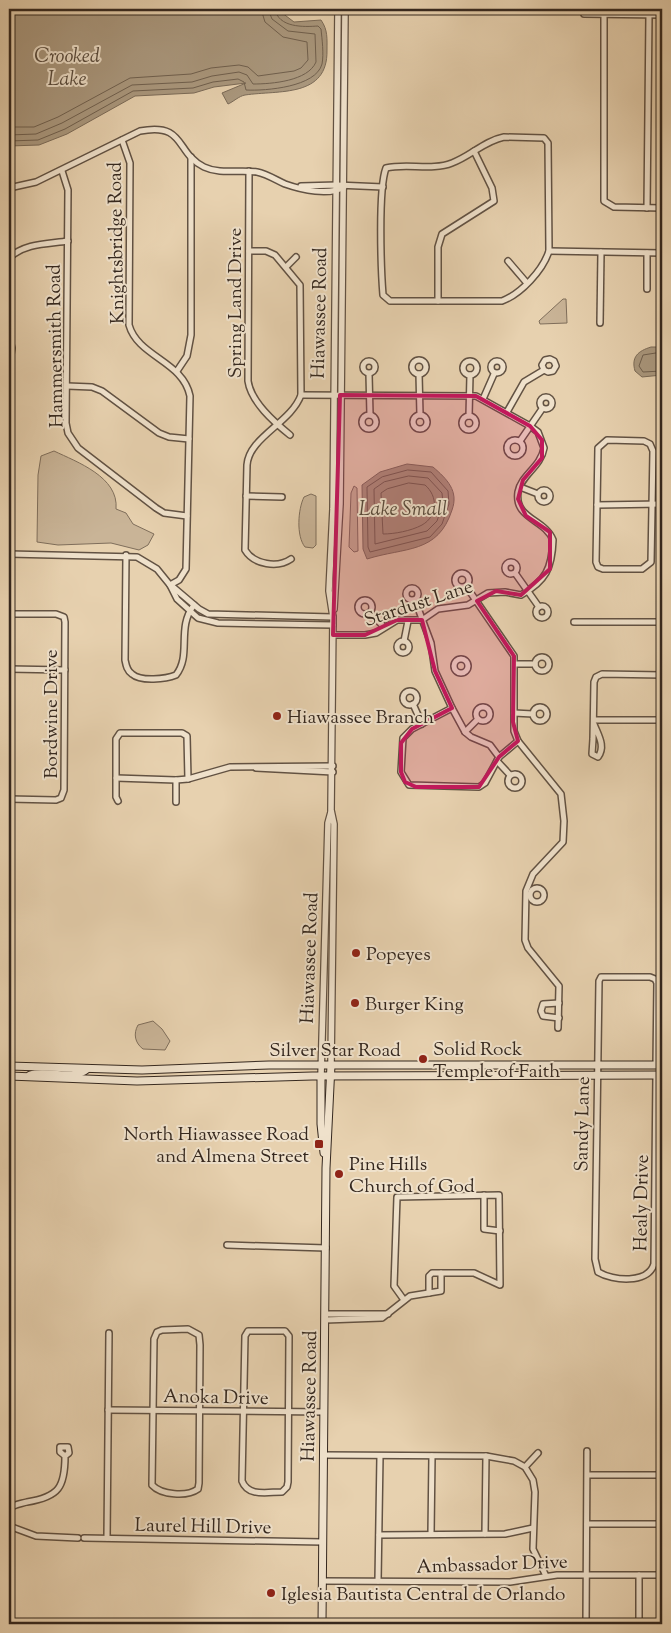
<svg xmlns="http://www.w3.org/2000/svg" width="671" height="1633" font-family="'Sorts Mill Goudy',serif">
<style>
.green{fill:#c9b497;stroke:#7f6e5b}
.water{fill:#aa987e;stroke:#7b6b58}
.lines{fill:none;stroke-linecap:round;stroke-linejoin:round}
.shore{stroke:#70604e;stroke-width:1}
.minor-casing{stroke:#625243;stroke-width:8}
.tertiary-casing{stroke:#625243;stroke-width:8}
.secondary-casing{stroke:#35281f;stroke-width:9}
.minor{stroke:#efe1cb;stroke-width:5}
.tertiary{stroke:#efe1cb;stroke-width:5.5}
.secondary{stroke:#efe1cb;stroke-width:7}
.marked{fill:#c2185b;fill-opacity:0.2;stroke:#c2185b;stroke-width:4;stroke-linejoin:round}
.poi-dot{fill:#8f2418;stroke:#efe1cb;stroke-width:2}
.labels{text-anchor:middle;stroke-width:4;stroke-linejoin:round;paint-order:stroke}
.street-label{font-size:19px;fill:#35281f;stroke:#efe1cb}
.poi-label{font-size:19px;fill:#35281f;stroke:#efe1cb;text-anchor:start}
.water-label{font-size:20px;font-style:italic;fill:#584a3c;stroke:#efe1cb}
</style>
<rect width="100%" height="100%" fill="#e7d1af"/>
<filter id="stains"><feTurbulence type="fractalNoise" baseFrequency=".004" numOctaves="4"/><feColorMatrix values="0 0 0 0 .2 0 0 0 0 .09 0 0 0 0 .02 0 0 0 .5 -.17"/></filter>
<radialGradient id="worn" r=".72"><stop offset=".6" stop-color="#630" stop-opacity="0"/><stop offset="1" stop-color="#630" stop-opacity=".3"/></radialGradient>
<g class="green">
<polygon points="563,299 566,299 567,323 540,324 539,321"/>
<path d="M54 451C77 462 119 477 116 509L126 513 133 524 154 534 148 545 139 550 111 543 58 545 37 542 38 475 41 456Z"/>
<polygon points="354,486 357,488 358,551 354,552 349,547 351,493"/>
<path d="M311 494 316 496V545L313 548 305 547C296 536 298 509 304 497Z"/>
<path d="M153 1021 162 1029 170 1041 165 1050 143 1049C135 1043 133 1034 138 1025Z"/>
</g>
<g class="water">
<path d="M9 9H277L294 22 321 20C328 30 327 39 327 50 328 98 279 90 245 95 239 96 233 102 228 104L222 93 246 83 214 87 194 93 135 96 67 134 39 145 9 146Z"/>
<path d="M651 347H662V375L642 377 635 371C631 357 638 351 651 347Z"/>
<path d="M407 464 433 467C447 479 459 491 452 510 438 554 405 547 367 559L363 549 362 485 380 472Z"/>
</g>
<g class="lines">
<g class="shore">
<polyline points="9,127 34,127 58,117 130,78 191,74 211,68 239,65 248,67 258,76 294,71 301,68 308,60 307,42 283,37 265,22 261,9"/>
<path d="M9 135 36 134 62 123 132 85 192 82 212 76 239 72 247 75 253 84C272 84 308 81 316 62L315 34 288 31 272 19 268 9"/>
<path d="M9 141 38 140 65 129 133 91 193 88 213 82 238 79 244 82 246 90C266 91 316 87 322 64 324 54 322 39 321 29L318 26C304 27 278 28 275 9"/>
<polyline points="662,352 643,355 639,366 643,372 662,371"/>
<polygon points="408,470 431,472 448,491 449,504 442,524 430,537 370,552 368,547 367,487 382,477"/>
<polygon points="409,476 428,478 442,493 443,503 437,521 427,531 375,544 374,489 384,482"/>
<path d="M409 483 425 485C438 496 438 516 422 525 411 531 394 534 383 534L381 493 387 489Z"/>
</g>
<defs>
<g id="minor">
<polyline points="584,14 662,15"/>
<polyline points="604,14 604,201 614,207 662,208"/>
<path d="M504 137 544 138 548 143 549 251C543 270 521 294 502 301H390L383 295C381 270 378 189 386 168 407 163 432 171 452 163 471 156 484 141 504 137Z"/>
<path d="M122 140 130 163 129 325C138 357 183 361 190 396L186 569 179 580 170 585"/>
<polyline points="62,171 68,190 66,423 68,433 78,448 156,508 164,513 187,516"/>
<path d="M249 171 248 381C251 402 274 422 290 435"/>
<polyline points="301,186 337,185 383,187"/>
<path d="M9 188 36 182 140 131C186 122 175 153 204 167 221 175 239 169 257 172 267 174 276 180 285 184 302 190 329 196 344 187"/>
<polyline points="647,208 649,15"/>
<path d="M249 251H266L275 255 300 285 301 395C291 423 249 437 247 465L245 550C254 565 278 568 291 559"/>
<polyline points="549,251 662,253"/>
<path d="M9 258C25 243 47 244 68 241"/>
<polyline points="508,261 526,282"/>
<polyline points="9,264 10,266"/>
<polyline points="286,267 296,257"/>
<polyline points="647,289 647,253"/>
<polyline points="438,301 438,247 442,234 494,201 492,188 474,151"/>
<polyline points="600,323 601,252"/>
<polyline points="9,337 12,348 9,366"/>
<circle cx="419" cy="367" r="7"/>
<circle cx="497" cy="367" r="6"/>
<circle cx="369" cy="367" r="6"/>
<circle cx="470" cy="368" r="7"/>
<polyline points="177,371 187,356 191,335 191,157"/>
<polyline points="369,374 370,415"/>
<polyline points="419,374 420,415"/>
<polyline points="67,386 92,387 102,391 159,433 169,437 189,439"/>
<path d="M301 395 476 396 530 426 538 432 544 448C541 467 521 475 518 492 514 519 545 519 553 540 552 568 546 581 521 595L505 592 488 593 468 605 438 609 422 620H397L376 633 365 635H333"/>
<circle cx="546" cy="403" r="6"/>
<polyline points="483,399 494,374"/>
<polyline points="507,412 524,382 544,370 548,372 553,371 556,366 554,361 550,359 545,360 542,365 544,370"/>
<circle cx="420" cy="422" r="7"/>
<circle cx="369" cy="422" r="7"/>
<circle cx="469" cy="423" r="7"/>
<polyline points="469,416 470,375"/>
<polyline points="9,424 9,502"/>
<circle cx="515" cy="448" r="8"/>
<polygon points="607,440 644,441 650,444 653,451 651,562 642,569 603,569 598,567 596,562 598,448"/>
<polyline points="520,441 542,409"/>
<polyline points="520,487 538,494"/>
<circle cx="544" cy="496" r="6"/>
<polyline points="246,496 282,497"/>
<polyline points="597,505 662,504"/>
<polyline points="9,554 137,557 157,569 170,585 177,599 198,618 218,623 333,625"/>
<path d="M126 555 125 660C126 665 127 671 132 674 141 682 166 679 176 675 192 655 176 628 194 605"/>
<circle cx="511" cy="568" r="6"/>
<circle cx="462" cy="580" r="7"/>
<polyline points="515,573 539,607"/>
<polyline points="466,586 514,656 514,731 518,741 561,794 564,821 563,842 533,874 526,891 525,940 528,948 559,986 558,1028"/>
<polyline points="173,587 199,609 208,614 333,617"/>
<circle cx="412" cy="594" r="6"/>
<polyline points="415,600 431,643 435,671 452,708 465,732 471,737 490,745 499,757"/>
<circle cx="365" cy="607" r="7"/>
<circle cx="542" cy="612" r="6"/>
<polyline points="370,613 384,627"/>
<polyline points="9,614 56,614 64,617 65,622 64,790 61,798 56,800 9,799"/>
<polyline points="574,622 662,622"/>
<circle cx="403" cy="647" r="6"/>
<polyline points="404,641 408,621"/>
<circle cx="542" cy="664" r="7"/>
<circle cx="461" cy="666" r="7"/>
<polyline points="515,664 535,664"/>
<polyline points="9,669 65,670"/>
<circle cx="410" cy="698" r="7"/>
<polyline points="413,704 422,724"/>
<circle cx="540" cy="714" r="7"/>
<circle cx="483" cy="714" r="7"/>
<polyline points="452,708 412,729 403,738 401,772 409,785 479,787 485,783 499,757 518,741"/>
<polyline points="514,713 533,714"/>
<polyline points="594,720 662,720"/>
<path d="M594 724C598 735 606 746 598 757L592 754 593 739 594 682 596 677 602 674 662 675"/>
<polyline points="465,732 478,719"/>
<polyline points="497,761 510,775"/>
<polyline points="256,768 333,772"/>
<circle cx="515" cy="781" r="7"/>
<polyline points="116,778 176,780 188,779 230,767 333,766"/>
<polyline points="118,801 116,797 116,739 120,733 182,733 187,736 188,779"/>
<polyline points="176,802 176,780"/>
<circle cx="537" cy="895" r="7"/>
<polyline points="559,1018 543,1016 541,1011 543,1004 559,1003"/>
<path d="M656 1075 654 1264C648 1284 613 1281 598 1272L595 1259 599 981 601 977H650L655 979 657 983 656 1065"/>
<polyline points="484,1195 484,1229 500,1231"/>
<polyline points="227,1245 326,1248"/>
<polyline points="404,1300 394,1286 397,1197 499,1195 500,1285 474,1273 432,1273 429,1276 429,1293"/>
<polyline points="325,1314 388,1314"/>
<polyline points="325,1320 382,1318 410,1296 441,1291 441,1273"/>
<path d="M188 1329 199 1335 200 1345 199 1483 198 1489C187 1497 161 1495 152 1485L154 1339 157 1332 162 1330Z"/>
<path d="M248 1331H285L289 1336 288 1482 287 1487 282 1492C267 1492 248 1497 242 1481L245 1336Z"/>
<polyline points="108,1410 324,1412"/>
<polyline points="323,1455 486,1456 514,1461 525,1467 533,1480 535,1492 533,1549 546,1576"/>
<polyline points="525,1467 538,1453"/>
<polyline points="588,1475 662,1475"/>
<path d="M9 1509C14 1504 20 1504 27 1502 59 1497 65 1487 65 1456L69 1453 68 1447H60V1452L65 1456"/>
<polyline points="587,1524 662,1524"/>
<polyline points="9,1526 36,1536 78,1538"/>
<polyline points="431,1534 432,1456"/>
<polyline points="485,1534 486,1456"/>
<polyline points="379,1535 505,1534 533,1528"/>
<polyline points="84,1538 323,1542"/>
<polyline points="107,1538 109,1333"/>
<polyline points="639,1575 639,1624"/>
<polyline points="322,1581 510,1582 557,1575 662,1575"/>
<polyline points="378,1581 380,1456"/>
<polyline points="586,1624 587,1451"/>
</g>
<g id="tertiary">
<polyline points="334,609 340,504 345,9"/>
<polyline points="331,1065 334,824 331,810 333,617 329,591 333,509 338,9"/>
<polyline points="321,1076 328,823 331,812"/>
</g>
<g id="secondary">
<polyline points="9,1066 142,1070 269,1065 662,1065"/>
<path d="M30 1075C47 1070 73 1081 87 1069"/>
<polyline points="9,1076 137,1081 312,1076 662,1075"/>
<polyline points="321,1076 321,1124 324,1153"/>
<polyline points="322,1624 326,1168 331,1065"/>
</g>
</defs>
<use href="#minor" class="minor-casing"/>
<use href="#tertiary" class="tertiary-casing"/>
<use href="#secondary" class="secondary-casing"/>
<use href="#minor" class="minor"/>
<use href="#tertiary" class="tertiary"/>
<use href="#secondary" class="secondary"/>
</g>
<path class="marked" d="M340 395 476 396 530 426 542 440V458L523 480 518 499 526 516 550 532V569L521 595 496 591 477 601 514 656 513 722 518 741 499 757 479 787H416L405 782 401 772V743L412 729 452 708 435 671 422 620H397L365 635H333Z"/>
<g class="poi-dot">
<circle cx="277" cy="716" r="5"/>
<circle cx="356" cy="953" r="5"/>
<circle cx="355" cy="1003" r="5"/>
<circle cx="423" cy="1059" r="5"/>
<rect x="314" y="1139" width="10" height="10" rx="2.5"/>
<circle cx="339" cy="1174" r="5"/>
<circle cx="271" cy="1593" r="5"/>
</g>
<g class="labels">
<g class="street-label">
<text transform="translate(115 243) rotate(-91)" y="7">Knightsbridge Road</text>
<text transform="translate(234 303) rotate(-90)" y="7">Spring Land Drive</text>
<text transform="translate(318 313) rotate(-89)" y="7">Hiawassee Road</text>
<text transform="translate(54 346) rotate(-91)" y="7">Hammersmith Road</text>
<text transform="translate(418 602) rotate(-18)" y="7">Stardust Lane</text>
<text transform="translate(50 714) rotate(-90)" y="7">Bordwine Drive</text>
<text transform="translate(308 958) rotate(-88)" y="7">Hiawassee Road</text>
<text x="335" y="1056">Silver Star Road</text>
<text transform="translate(581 1124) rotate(-89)" y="7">Sandy Lane</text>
<text transform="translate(640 1203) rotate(-89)" y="7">Healy Drive</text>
<text transform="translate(216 1396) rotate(1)" y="7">Anoka Drive</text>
<text transform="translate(308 1396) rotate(-89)" y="7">Hiawassee Road</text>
<text transform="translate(203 1525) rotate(1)" y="7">Laurel Hill Drive</text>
<text transform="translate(492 1563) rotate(-2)" y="7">Ambassador Drive</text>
</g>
<g class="poi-label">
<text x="287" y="723">Hiawassee Branch</text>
<text x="366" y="960">Popeyes</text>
<text x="365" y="1010">Burger King</text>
<text x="433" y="1055">Solid Rock<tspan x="433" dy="22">Temple of Faith</tspan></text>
<text x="309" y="1140" text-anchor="end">North Hiawassee Road<tspan x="309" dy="22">and Almena Street</tspan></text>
<text x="349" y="1170">Pine Hills<tspan x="349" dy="22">Church of God</tspan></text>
<text x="281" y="1600">Iglesia Bautista Central de Orlando</text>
</g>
<g class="water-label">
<text x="67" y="62">Crooked<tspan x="67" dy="23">Lake</tspan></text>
<text x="403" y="515">Lake Small</text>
</g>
</g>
<rect width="671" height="1633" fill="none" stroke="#e7d1af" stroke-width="30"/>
<rect x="10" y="10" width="651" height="1613" fill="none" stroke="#35281f" stroke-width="2.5"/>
<rect x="15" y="15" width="641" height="1603" fill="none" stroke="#35281f"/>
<rect width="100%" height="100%" filter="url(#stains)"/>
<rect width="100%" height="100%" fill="url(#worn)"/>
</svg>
